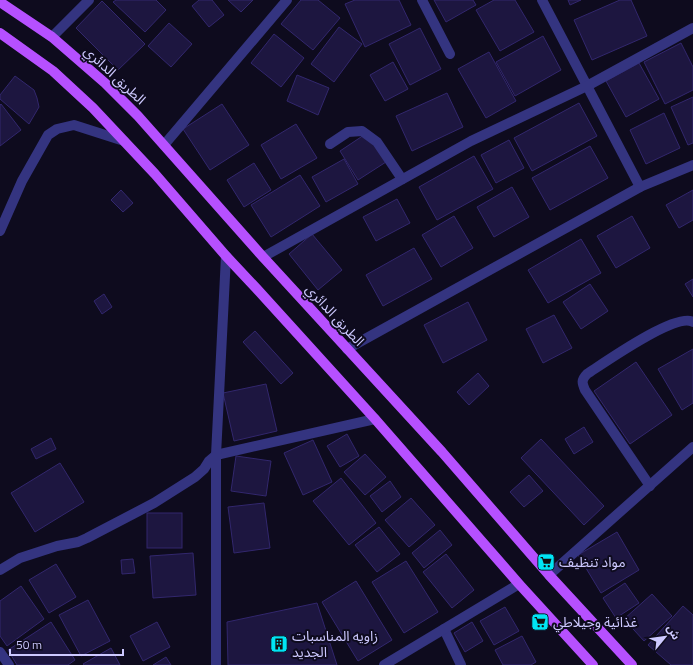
<svg xmlns="http://www.w3.org/2000/svg" width="693" height="665" font-family="'Titillium Web','Noto Sans Arabic',sans-serif">
<style>
.building{fill:#1d1640;stroke:#32276d}
.lines{fill:none;stroke-linecap:round;stroke-linejoin:round}
.minor{stroke:#343480;stroke-width:10}
.primary{stroke:#b650ff;stroke-width:10}
.labels{text-anchor:middle;stroke-width:4;stroke-linejoin:round;paint-order:stroke}
.street-label{font-size:14px;fill:#cdc9ff;stroke:#0e0b1e}
.poi-label{font-size:14px;fill:#cdc9ff;stroke:#0e0b1e;text-anchor:start}
</style>
<rect width="100%" height="100%" fill="#0e0b1e"/>
<g class="building">
<polygon points="116,0 156,0 166,10 145,32 113,2"/>
<polygon points="199,0 212,0 224,15 209,27 192,6"/>
<polygon points="228,0 253,0 241,12"/>
<polygon points="301,0 318,0 340,18 313,50 281,24"/>
<polygon points="355,0 399,0 411,25 365,47 345,4"/>
<polygon points="434,0 473,0 476,5 446,22"/>
<polygon points="494,0 515,0 534,32 500,51 476,10"/>
<polygon points="568,0 581,0 570,5"/>
<polygon points="620,0 631,0 647,36 592,60 574,20"/>
<polygon points="102,1 145,44 118,70 76,28"/>
<polygon points="169,23 192,44 171,67 148,46"/>
<polygon points="339,27 362,44 334,82 311,64"/>
<polygon points="420,28 441,69 410,85 389,44"/>
<polygon points="274,34 304,58 281,87 251,63"/>
<polygon points="543,36 561,70 515,96 496,62"/>
<polygon points="681,43 693,67 693,90 665,104 644,62"/>
<polygon points="489,52 516,101 486,118 458,69"/>
<polygon points="393,62 408,89 385,101 370,75"/>
<polygon points="639,63 659,99 626,117 606,81"/>
<polygon points="297,75 329,88 318,115 287,101"/>
<polygon points="15,76 34,90 37,98 39,107 29,124 0,99 0,95"/>
<polygon points="447,93 463,127 412,151 396,116"/>
<polygon points="693,97 693,143 688,145 671,107"/>
<polygon points="579,103 597,136 532,171 514,138"/>
<polygon points="1,104 21,130 0,146 0,105"/>
<polygon points="222,104 249,145 210,170 183,129"/>
<polygon points="664,113 680,148 646,164 630,130"/>
<polygon points="296,124 317,158 281,179 261,145"/>
<polygon points="367,133 386,162 358,180 340,151"/>
<polygon points="509,140 524,168 496,183 481,155"/>
<polygon points="590,146 608,178 550,210 532,178"/>
<polygon points="474,156 493,189 437,220 419,187"/>
<polygon points="344,159 358,184 326,202 312,177"/>
<polygon points="254,163 271,190 244,207 227,180"/>
<polygon points="300,175 320,206 271,237 251,205"/>
<polygon points="512,187 529,217 494,237 477,207"/>
<polygon points="121,190 133,203 123,212 111,200"/>
<polygon points="693,190 693,220 679,228 666,205"/>
<polygon points="397,199 410,223 376,241 363,217"/>
<polygon points="454,216 473,248 441,267 422,235"/>
<polygon points="632,216 650,248 616,268 597,236"/>
<polygon points="312,234 342,270 318,290 289,254"/>
<polygon points="581,239 601,273 548,303 528,270"/>
<polygon points="414,248 432,279 383,306 366,275"/>
<polygon points="693,279 693,297 685,284"/>
<polygon points="590,284 608,311 581,329 563,302"/>
<polygon points="104,294 112,307 102,314 94,301"/>
<polygon points="468,302 487,340 443,363 424,325"/>
<polygon points="554,315 572,348 543,363 526,329"/>
<polygon points="255,331 293,373 281,384 243,342"/>
<polygon points="693,349 693,403 682,410 658,369"/>
<polygon points="636,362 672,415 630,444 594,391"/>
<polygon points="478,373 489,386 469,405 457,392"/>
<polygon points="266,384 277,431 234,441 223,393"/>
<polygon points="584,427 593,442 574,454 565,439"/>
<polygon points="347,434 359,456 340,467 327,446"/>
<polygon points="51,438 56,449 36,459 31,449"/>
<polygon points="541,439 604,506 584,525 521,458"/>
<polygon points="313,440 332,482 303,495 284,453"/>
<polygon points="365,454 386,477 365,495 344,472"/>
<polygon points="236,456 271,461 266,496 231,491"/>
<polygon points="60,463 84,502 35,532 11,493"/>
<polygon points="529,475 543,491 524,507 510,492"/>
<polygon points="341,478 376,523 349,545 313,501"/>
<polygon points="390,481 401,497 382,512 370,496"/>
<polygon points="411,498 435,525 409,547 385,520"/>
<polygon points="264,503 270,548 234,553 228,507"/>
<rect x="147" y="513" width="35" height="35"/>
<polygon points="379,527 400,554 377,572 355,545"/>
<polygon points="440,530 452,545 424,568 412,553"/>
<polygon points="617,532 639,570 601,593 578,555"/>
<polygon points="193,553 196,595 153,598 150,556"/>
<polygon points="446,554 474,590 452,608 423,572"/>
<polygon points="133,559 135,573 122,574 121,560"/>
<polygon points="406,561 438,612 404,633 372,582"/>
<polygon points="56,564 76,597 49,613 29,580"/>
<polygon points="356,581 392,640 358,661 322,602"/>
<polygon points="625,583 639,603 616,618 603,598"/>
<polygon points="21,586 44,619 7,646 0,636 0,601"/>
<polygon points="652,594 672,616 644,641 624,619"/>
<polygon points="88,600 110,641 81,656 59,615"/>
<polygon points="317,603 337,665 228,665 227,622"/>
<polygon points="683,606 693,615 693,665 671,665 648,645"/>
<polygon points="505,607 519,631 494,645 480,621"/>
<polygon points="51,622 75,660 68,665 17,665 8,650"/>
<polygon points="157,622 170,647 143,661 130,636"/>
<polygon points="472,622 483,641 465,652 454,633"/>
<polygon points="522,636 536,662 531,665 503,665 495,650"/>
<polygon points="111,648 120,665 84,665 83,664"/>
<polygon points="166,657 171,665 153,665"/>
</g>
<g class="lines">
<g class="minor">
<polyline points="422,0 450,54"/>
<polyline points="542,0 640,187"/>
<polyline points="52,37 89,0"/>
<polyline points="330,144 348,132 362,131 377,142 402,179"/>
<polyline points="164,145 287,0"/>
<polyline points="0,231 22,181 48,135 57,129 74,125 124,141"/>
<polyline points="263,257 471,141 587,86 693,28"/>
<polyline points="347,349 640,187 693,165"/>
<path d="M650 486 585 390C582 383 581 380 587 374 604 363 676 312 693 322"/>
<polyline points="0,570 20,558 57,546 78,542 87,538 133,514 154,503 195,477 204,469 209,461 216,455 375,419"/>
<polyline points="549,575 693,447"/>
<polyline points="444,629 461,665"/>
<polyline points="0,652 9,665"/>
<polyline points="216,665 216,455 226,256"/>
<polyline points="384,665 519,584"/>
</g>
<g class="primary">
<polyline points="0,2 52,37 105,83 138,116 263,257 442,452 549,575 632,665"/>
<polyline points="0,33 53,71 93,108 155,174 226,256 256,288 375,419 519,584 593,665"/>
</g>
</g>
<defs>
<symbol id="supermarket-square" viewBox="-11 -11 22 22"><rect x="-9" y="-9" width="18" height="18" rx="4" fill="#00e5f4" stroke="#0e0b1e"/><path d="M-6-5.5h2.5l.6 2H6L4.5 2H-2.5L-4.4-4H-6ZM-1.5 3.2a1.3 1.3 0 1 0 .1 0ZM3 3.2a1.3 1.3 0 1 0 .1 0Z" fill="#111"/></symbol>
<symbol id="building-square" viewBox="-11 -11 22 22"><rect x="-9" y="-9" width="18" height="18" rx="4" fill="#00e5f4" stroke="#0e0b1e"/><path d="M-4-6H4V6H1V3H-1V6H-4ZM-2.5-4.3h1.7v1.8h-1.7ZM.8-4.3h1.7v1.8H.8ZM-2.5-1h1.7V.8h-1.7ZM.8-1h1.7V.8H.8Z" fill="#111"/></symbol>
</defs>
<g fill-rule="evenodd">
<use href="#supermarket-square" x="536" y="552" width="20" height="20"/>
<use href="#supermarket-square" x="530" y="612" width="20" height="20"/>
<use href="#building-square" x="269" y="634" width="20" height="20"/>
</g>
<g class="labels">
<g class="street-label">
<text transform="translate(115 75) rotate(43)" y="5">الطريق الدائري</text>
<text transform="translate(335 315) rotate(47)" y="5">الطريق الدائري</text>
</g>
<g class="poi-label">
<text x="559" y="567">مواد تنظيف</text>
<text x="553" y="627">غذائية وجيلاطي</text>
<text x="292" y="641">زاويه المناسبات<tspan x="292" dy="16">الجديد</tspan></text>
</g>
</g>
<g transform="translate(665 637) rotate(61)" stroke="#0e0b1e" stroke-width="3" paint-order="stroke">
<path d="M0-3L7 15L0 10L-7 15Z" fill="#cdc9ff"/>
<text y="-6" font-size="11" font-weight="bold" text-anchor="middle" fill="#cdc9ff">ش</text>
</g>
<path d="M10 649v6h113v-6" fill="none" stroke="#cdc9ff" stroke-width="2"/>
<text x="16" y="649" font-size="12" fill="#cdc9ff" stroke="#0e0b1e" stroke-width="3" paint-order="stroke">50 m</text>
</svg>
